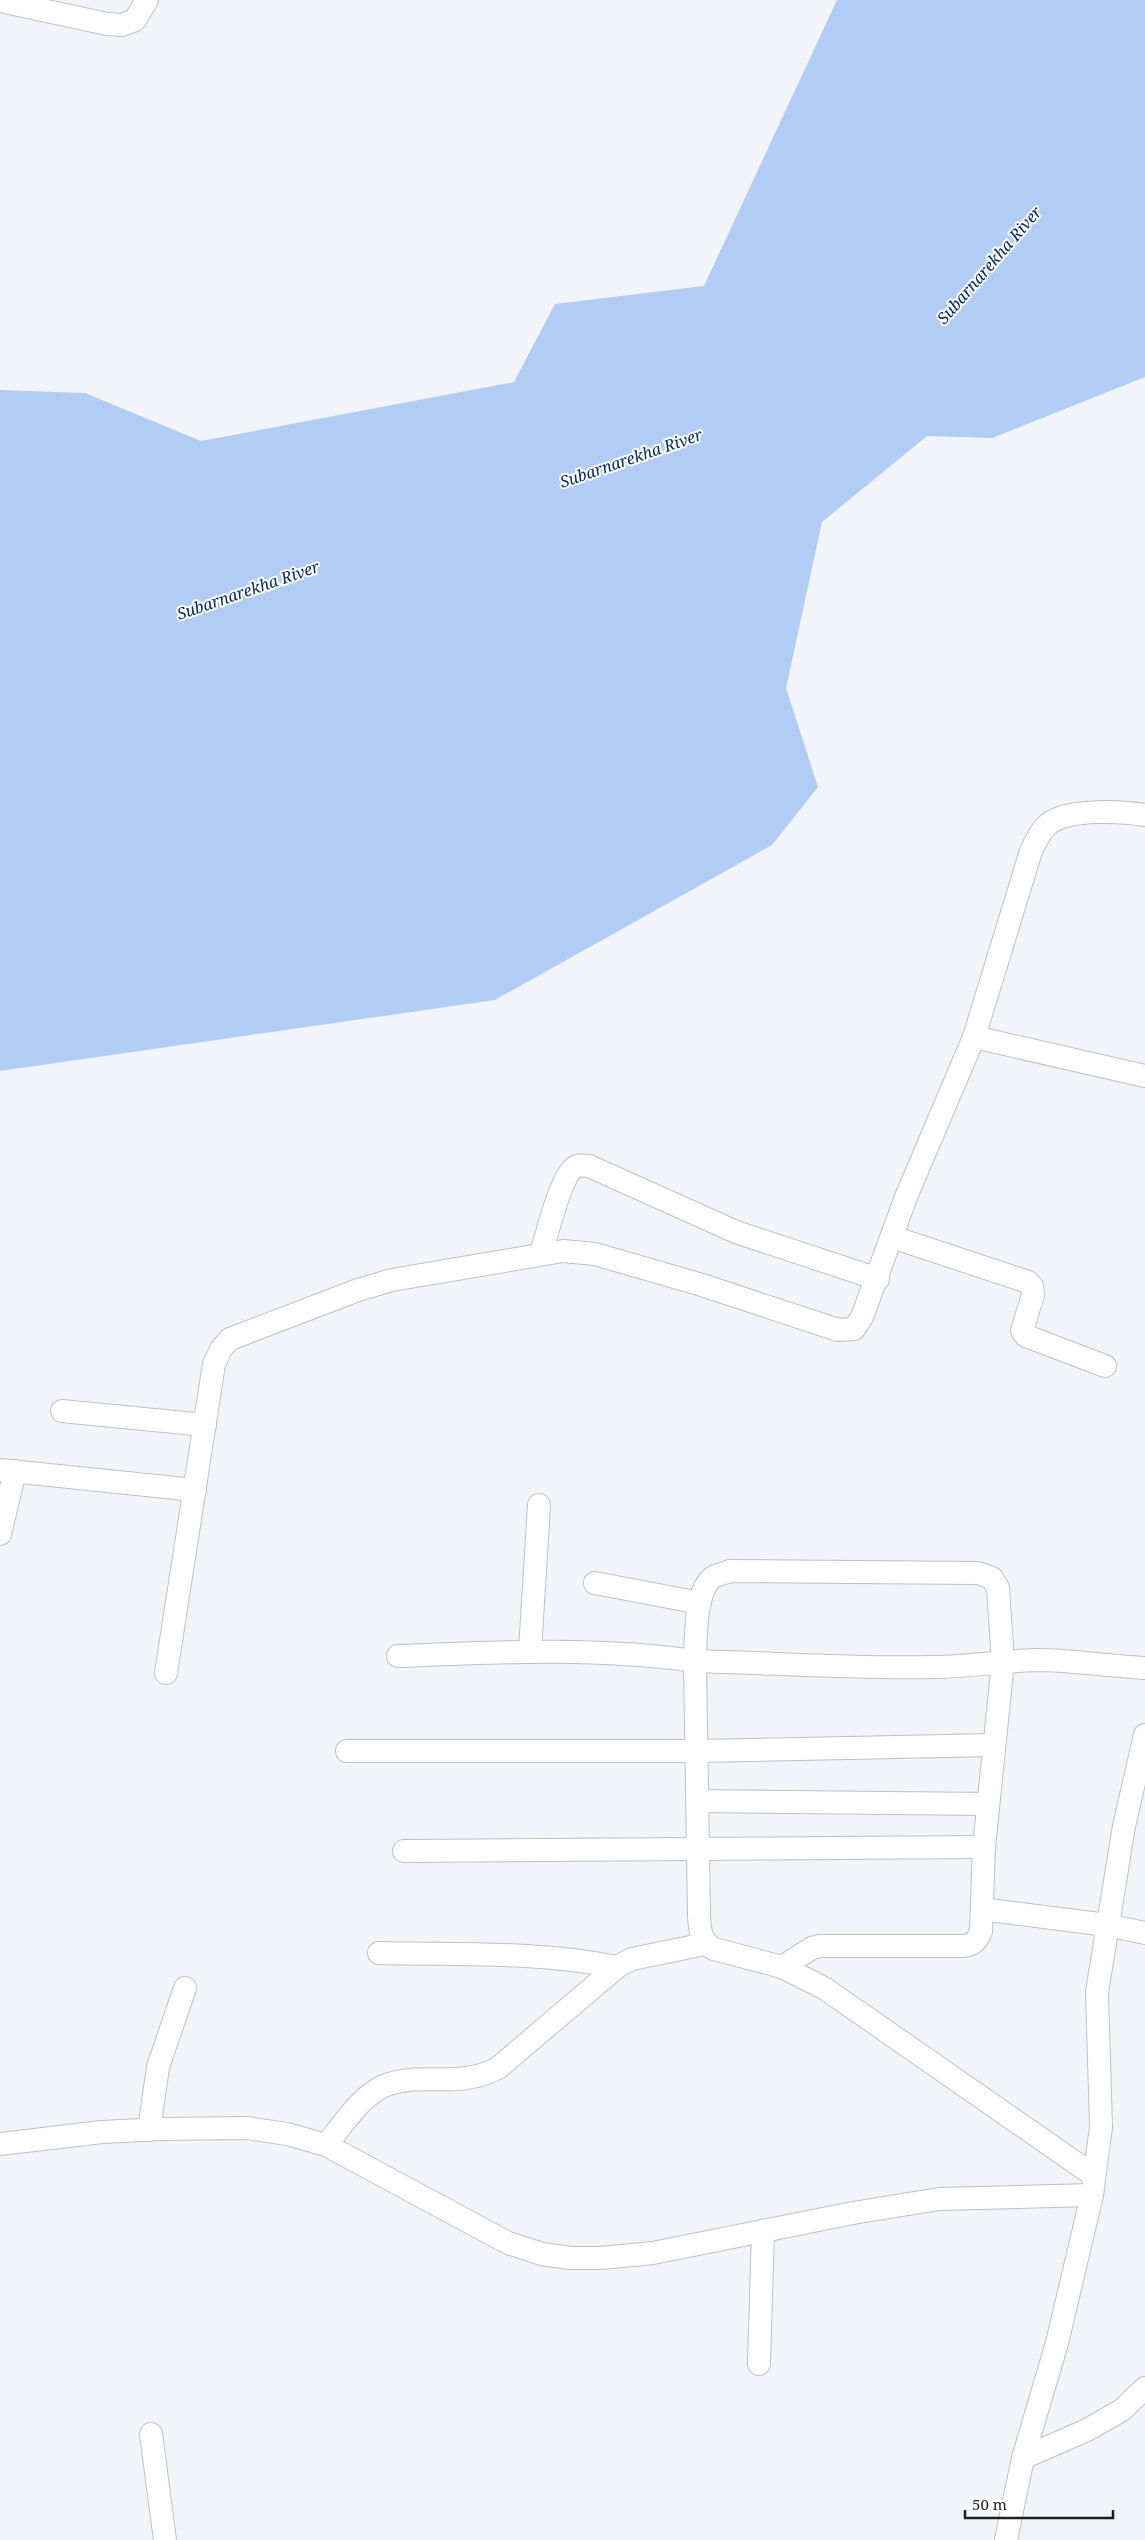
<svg xmlns="http://www.w3.org/2000/svg" width="1145" height="2540" font-family="'Noto Serif',serif">
<style>
.water{fill:#b1ccf5}
.lines{fill:none;stroke-linecap:round;stroke-linejoin:round}
.minor-casing{stroke:#bec0c4;stroke-width:24}
.minor{stroke:#fff;stroke-width:22}
.labels{text-anchor:middle;stroke-width:4;stroke-linejoin:round;paint-order:stroke}
.water-label{font-size:16px;font-style:italic;fill:#012a64;stroke:#fff}
</style>
<rect width="100%" height="100%" fill="#f2f4f9"/>
<polygon class="water" points="837,0 1145,0 1145,377 992,438 927,436 822,522 786,688 818,787 772,845 495,1000 0,1071 0,390 85,393 201,441 514,382 555,304 704,286"/>
<g class="lines">
<defs>
<g id="minor">
<polyline points="0,1 107,24 122,25 135,20 147,0"/>
<polyline points="974,1037 1145,1076"/>
<polyline points="892,1237 1028,1282 1032,1286 1033,1295 1022,1331 1026,1336 1105,1366"/>
<path d="M541 1253C547 1236 561 1172 577 1166 580 1165 586 1166 589 1166L736 1232 878 1279"/>
<polyline points="62,1411 205,1425"/>
<polyline points="0,1470 195,1490"/>
<polyline points="0,1534 15,1471"/>
<polyline points="595,1583 700,1603"/>
<polyline points="530,1651 539,1505"/>
<path d="M398 1656C497 1652 596 1647 695 1661L699 1915C700 1931 700 1941 714 1949L782 1967 824 1988 1093 2175"/>
<path d="M166 1673 214 1364 221 1349 230 1339 358 1290 392 1280 563 1251 595 1254 702 1285 838 1330 854 1329 862 1317 906 1197 974 1037 1031 851C1036 841 1041 829 1051 822 1072 809 1121 811 1145 815"/>
<polyline points="347,1751 697,1751 994,1745"/>
<polyline points="698,1801 988,1804"/>
<polyline points="404,1851 984,1847"/>
<polyline points="982,1909 1107,1925 1145,1933"/>
<path d="M379 1953C458 1955 539 1951 617 1967"/>
<path d="M782 1967 812 1948 820 1946H963C973 1945 977 1941 981 1931L984 1847 1003 1662 998 1588 992 1578 978 1573 730 1571C726 1573 720 1574 715 1576 694 1588 696 1639 695 1661 774 1663 854 1669 933 1667 967 1667 1001 1661 1035 1660 1071 1660 1109 1666 1145 1668"/>
<polyline points="149,2130 158,2067 185,1988"/>
<polyline points="0,2144 102,2132 160,2129 247,2128 287,2134 326,2145 508,2243 542,2254 571,2258 601,2258 653,2253 853,2213 939,2199 1092,2195"/>
<path d="M326 2145C343 2125 363 2092 389 2084 426 2072 458 2089 498 2068L617 1967 632 1959 705 1944"/>
<polyline points="759,2364 763,2231"/>
<polyline points="151,2434 165,2540"/>
<polyline points="1023,2458 1087,2430 1122,2410 1145,2388"/>
<polyline points="1006,2540 1023,2458 1057,2343 1092,2195 1101,2127 1097,1992 1124,1826 1145,1735"/>
</g>
</defs>
<use href="#minor" class="minor-casing"/>
<use href="#minor" class="minor"/>
</g>
<g class="labels">
<g class="water-label">
<text transform="translate(989 265) rotate(-49)" y="6">Subarnarekha River</text>
<text transform="translate(631 458) rotate(-19)" y="6">Subarnarekha River</text>
<text transform="translate(248 590) rotate(-19)" y="6">Subarnarekha River</text>
</g>
</g>
<path d="M965 2510v8h148v-8" fill="none" stroke="#1e1e20" stroke-width="2.5"/>
<text x="972" y="2510" font-size="15" fill="#1e1e20" stroke="#ffffff" stroke-width="4" paint-order="stroke">50 m</text>
</svg>
